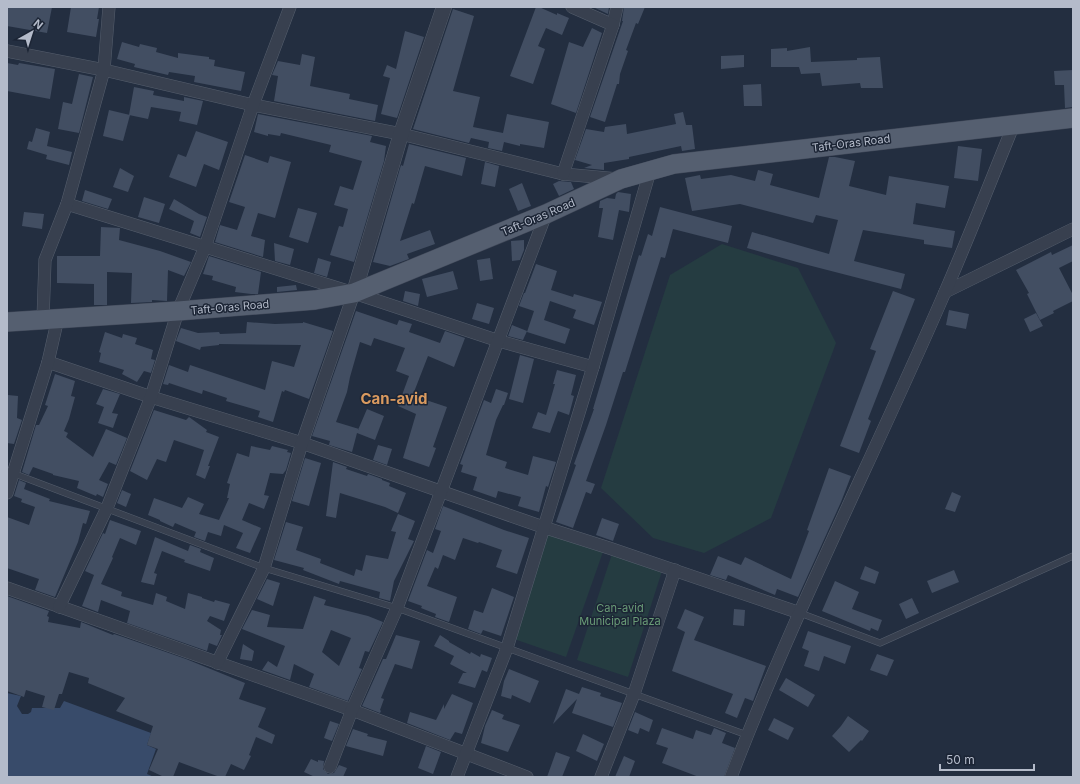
<svg xmlns="http://www.w3.org/2000/svg" width="1080" height="784" font-family="Inter,sans-serif">
<style>
.green{fill:#253c41}
.water{fill:#384b6a}
.building{fill:#424e62;fill-rule:evenodd}
.lines{fill:none;stroke-linecap:round;stroke-linejoin:round}
.service-casing{stroke:#555e6d;stroke-width:7}
.minor-casing{stroke:#555e6d;stroke-width:13}
.tertiary-casing{stroke:#555e6d;stroke-width:16}
.primary-casing{stroke:#414959;stroke-width:20}
.service{stroke:#38404f;stroke-width:6}
.minor{stroke:#38404f;stroke-width:12}
.tertiary{stroke:#38404f;stroke-width:15}
.primary{stroke:#555f70;stroke-width:19}
.labels{text-anchor:middle;stroke-width:3;stroke-linejoin:round;paint-order:stroke}
.street-label{font-size:11px;fill:#b4bbca;stroke:#1c2535}
.park-label{font-size:11px;fill:#6a9c77;stroke:#1c2535}
.district-label{font-size:15px;font-weight:bold;fill:#da9a5f;stroke:#1c2535}
</style>
<rect width="100%" height="100%" fill="#232e40"/>
<g class="green">
<polygon points="722,244 798,268 836,343 771,518 704,553 653,538 601,488 670,275"/>
<polygon points="550,529 604,549 566,657 514,639"/>
<polygon points="613,551 663,568 628,677 577,660"/>
</g>
<polygon class="water" points="7,693 21,696 17,706 22,714 28,714 31,712 32,708 60,708 64,701 151,733 147,745 156,749 147,774 154,777 7,777"/>
<g class="building">
<polygon points="7,7 52,7 47,33 7,26"/>
<polygon points="71,7 99,7 97,19 99,19 96,37 67,32"/>
<polygon points="536,7 539,7 557,15 557,13 569,18 562,35 546,28 538,46 545,49 533,84 510,76"/>
<polygon points="593,7 609,7 608,14"/>
<polygon points="624,7 645,7 638,24 636,23 626,50 628,51 620,74 619,84 617,84 605,122 590,117 623,21 622,21"/>
<polygon points="453,9 474,16 453,91 480,97 473,127 503,133 507,114 549,122 544,148 520,144 520,146 504,142 502,151 488,148 489,142 471,138 469,143 413,129"/>
<polygon points="592,28 602,33 576,113 551,104 569,42 583,47"/>
<polygon points="405,31 424,37 397,118 381,114 390,78 383,76 387,65 396,69"/>
<polygon points="122,42 139,47 140,44 157,48 156,52 178,58 178,53 209,57 209,59 215,60 214,66 245,72 241,91 194,82 195,76 169,72 168,75 134,67 135,64 117,59"/>
<polygon points="810,47 811,62 857,60 857,58 880,57 883,88 861,88 860,83 822,86 820,73 801,74 799,67 771,67 771,49 787,48 787,51"/>
<polygon points="302,54 315,57 310,86 350,94 349,99 378,105 375,121 274,101 278,76 272,75 278,61 300,65"/>
<polygon points="744,55 744,67 721,69 721,56"/>
<polygon points="7,63 18,65 19,63 55,69 50,99 7,91"/>
<polygon points="1073,70 1073,107 1065,108 1064,85 1055,85 1054,71"/>
<polygon points="79,74 93,77 79,133 58,129 63,102 72,104"/>
<polygon points="761,84 762,106 744,106 743,85"/>
<polygon points="134,87 154,91 153,95 184,101 184,97 203,101 197,125 179,121 181,112 151,107 148,119 129,115"/>
<polygon points="109,110 130,115 123,141 103,136"/>
<polygon points="683,112 686,125 692,125 695,149 682,151 681,146 629,157 629,159 604,163 604,170 584,168 592,165 575,160 586,129 604,132 605,127 626,124 627,134 676,124 674,114"/>
<polygon points="258,114 372,136 370,142 386,146 384,161 354,262 330,255 339,226 343,227 348,209 334,205 340,186 353,190 362,161 329,152 331,145 281,133 280,136 268,134 268,136 254,132"/>
<polygon points="36,128 50,132 47,146 72,152 69,165 46,159 47,155 27,149 29,141 32,142"/>
<polygon points="196,131 228,142 219,170 204,164 196,187 169,177 178,154 186,157"/>
<polygon points="409,144 466,158 462,176 425,166 414,204 412,203 400,241 430,230 435,244 407,254 409,259 390,266 373,262 401,165 403,166"/>
<polygon points="958,146 982,149 978,181 954,178"/>
<polygon points="245,155 268,163 270,156 291,162 275,218 258,213 251,236 265,240 263,257 215,242 220,225 237,230 245,207 229,202"/>
<polygon points="829,157 835,157 855,161 849,186 886,195 889,176 949,186 945,208 916,203 913,224 955,231 952,248 924,244 924,240 863,230 854,261 905,274 901,289 804,264 747,248 752,232 829,254 838,220 816,215 813,223 740,204 692,211 685,178 700,175 701,179 731,175 755,181 758,170 773,174 770,185 819,198"/>
<polygon points="485,162 499,166 495,187 481,184"/>
<polygon points="120,168 134,176 128,192 113,187"/>
<polygon points="559,181 571,182 574,189 559,196 553,184"/>
<polygon points="522,183 531,206 518,211 509,189"/>
<polygon points="85,190 112,199 108,209 82,201"/>
<polygon points="618,192 631,194 629,212 619,210 613,240 598,237 603,208 599,208 600,201 607,198 615,199 616,194"/>
<polygon points="144,197 165,204 159,223 138,217"/>
<polygon points="174,199 199,214 207,217 200,237 190,233 194,221 169,209"/>
<polygon points="660,207 732,226 728,243 673,229 665,258 661,257 625,372 623,372 606,425 586,481 595,484 591,494 586,492 573,528 556,522 576,465 574,464 594,409 593,409 639,255 641,256 648,234 652,236"/>
<polygon points="298,208 317,213 308,243 289,237"/>
<polygon points="24,212 44,214 42,229 22,226"/>
<polygon points="101,227 120,228 119,240 160,251 191,262 184,276 168,270 167,301 152,300 152,302 131,303 132,273 107,272 107,305 94,305 94,284 57,283 57,256 100,256"/>
<polygon points="524,240 524,250 520,260 512,261 511,241"/>
<polygon points="274,243 294,249 290,265 275,261"/>
<polygon points="1073,245 1073,261 1059,268 1073,295 1073,301 1053,311 1054,313 1040,320 1027,294 1029,293 1016,270 1051,252 1052,255"/>
<polygon points="209,256 261,272 258,294 251,294 235,292 236,287 212,280 213,276 203,274"/>
<polygon points="318,258 331,262 327,277 314,273"/>
<polygon points="490,258 493,279 480,281 477,260"/>
<polygon points="536,264 557,271 551,290 573,297 574,294 602,302 594,325 573,318 576,310 550,301 544,320 570,329 565,344 527,332 534,311 519,306 524,293 525,293"/>
<polygon points="453,271 458,289 427,297 422,279"/>
<polygon points="296,285 297,290 277,292 277,287"/>
<polygon points="405,291 420,294 418,306 403,301"/>
<polygon points="893,291 915,299 868,419 871,421 859,453 840,446 876,351 870,349"/>
<polygon points="477,303 494,308 489,324 472,319"/>
<polygon points="949,310 969,314 966,329 946,325"/>
<polygon points="356,311 397,325 399,320 412,324 409,332 440,343 445,331 465,338 454,367 428,356 414,392 414,396 447,407 433,447 436,448 429,467 403,458 416,414 398,406 409,376 396,371 405,348 374,338 371,346 360,342 350,377 347,392 336,422 359,429 358,430 367,409 384,416 375,440 357,433 352,452 329,445 330,441 312,436"/>
<polygon points="1036,313 1043,326 1030,332 1024,319"/>
<polygon points="247,322 275,324 303,323 303,322 333,331 309,399 285,390 284,392 282,391 273,422 258,417 260,411 226,401 227,398 203,390 202,394 169,383 168,385 163,384 169,365 188,372 190,365 265,390 272,361 294,367 301,345 219,344 219,345 201,347 200,350 176,341 181,328 198,333 219,332 220,334 246,333"/>
<polygon points="512,325 527,331 523,340 508,336"/>
<polygon points="105,332 122,338 123,334 137,338 135,344 153,350 151,359 155,360 151,373 144,371 137,382 122,374 124,370 99,362 101,353 99,352"/>
<polygon points="520,355 534,359 523,403 509,399"/>
<polygon points="557,370 576,375 571,395 574,396 569,415 558,411 550,433 532,428 538,412 546,415 555,384 553,384"/>
<polygon points="55,374 75,381 71,396 75,397 69,419 64,431 68,433 66,437 93,457 106,429 127,438 116,465 109,462 99,480 108,484 103,497 97,494 96,496 77,488 79,481 53,475 53,474 33,467 29,475 22,472 36,425 39,425 48,406 45,405"/>
<polygon points="103,389 120,394 112,413 118,414 113,428 98,423 104,407 96,404"/>
<polygon points="496,389 508,393 504,405 503,405 496,420 486,455 507,462 505,468 528,475 533,456 556,462 548,487 546,486 539,512 518,506 521,497 498,491 496,498 473,490 477,477 461,472 463,465 460,464 484,400 491,403"/>
<polygon points="8,395 18,396 17,418 22,420 14,444 7,443"/>
<polygon points="154,410 186,420 189,417 207,430 206,432 219,437 208,466 210,466 205,479 196,475 204,450 174,440 166,462 157,459 147,480 130,471"/>
<polygon points="378,445 392,449 387,465 373,460"/>
<polygon points="251,446 270,450 272,446 288,450 287,452 291,453 286,470 283,474 270,473 264,495 269,496 264,509 249,503 242,520 261,528 250,553 236,548 243,533 224,525 221,536 208,532 205,541 194,537 196,532 175,523 173,527 160,521 160,520 148,515 154,498 182,508 188,497 204,504 199,514 219,520 229,498 227,498 230,484 227,483 237,453 249,457"/>
<polygon points="305,458 321,463 309,506 292,501"/>
<polygon points="333,462 347,467 346,469 367,476 368,474 382,479 382,480 390,483 389,486 406,493 398,513 385,507 340,493 336,518 326,516"/>
<polygon points="829,468 851,476 841,502 798,597 777,589 775,595 728,575 726,580 710,575 718,556 741,565 745,557 791,579 809,531 807,530"/>
<polygon points="19,480 26,483 24,489 50,499 49,501 90,511 86,524 83,523 78,542 55,597 35,590 39,579 7,568 7,517 29,525 35,507 21,502 22,499 14,496"/>
<polygon points="122,490 131,494 126,507 117,503"/>
<polygon points="952,492 961,496 955,512 945,509"/>
<polygon points="443,506 504,530 529,538 517,574 496,567 502,550 479,542 478,543 463,538 455,560 443,555 438,569 435,567 427,586 457,597 449,622 435,617 436,614 421,608 422,606 408,601 427,550 433,553 441,531 435,529"/>
<polygon points="398,514 415,521 408,539 414,541 394,581 390,601 379,598 380,592 340,581 339,584 303,570 304,568 274,560 286,522 303,527 296,550 321,559 320,563 354,576 356,569 362,571 366,555 388,559 396,532 391,531"/>
<polygon points="602,518 619,524 613,541 596,535"/>
<polygon points="110,520 141,531 136,545 120,538 112,557 113,558 101,584 122,592 121,596 153,605 156,593 167,597 166,601 185,609 188,593 202,597 202,598 214,602 215,600 230,604 224,621 210,616 207,621 221,630 220,635 222,635 217,646 209,643 207,651 127,623 130,611 101,600 98,612 82,606 94,575 85,571 103,533 105,534"/>
<polygon points="155,537 188,551 190,545 201,549 200,552 214,558 210,571 184,562 185,560 162,551 154,573 157,574 154,585 141,582"/>
<polygon points="865,566 879,572 875,584 860,579"/>
<polygon points="954,570 959,582 932,593 927,581"/>
<polygon points="267,579 280,583 273,606 257,599"/>
<polygon points="835,581 859,592 852,609 882,620 878,631 871,628 870,631 822,611"/>
<polygon points="492,588 514,597 501,636 483,630 481,634 468,629 474,610 483,613"/>
<polygon points="7,596 49,611 47,616 49,617 48,622 80,628 81,622 113,635 114,634 123,637 186,659 245,683 239,699 266,708 258,727 275,735 272,744 256,737 249,755 251,756 244,770 231,764 225,777 220,777 206,772 179,762 173,777 164,777 149,770 158,749 147,745 153,726 116,711 125,698 88,683 89,678 69,672 62,694 59,694 54,710 42,707 45,696 26,690 24,697 7,691"/>
<path d="M314 596 326 600 324 605 368 616 383 622 369 652 365 651 359 668 362 669 348 701 309 687 314 674 294 664 290 680 262 670 268 661 277 667 285 646 242 629 252 610 270 615 267 627 303 629ZM331 630 351 638 339 666 322 652Z"/>
<polygon points="912,598 919,613 906,619 899,604"/>
<polygon points="685,609 704,617 694,640 766,666 753,701 745,698 737,718 725,713 733,694 672,671 685,632 677,628"/>
<polygon points="734,609 745,610 744,626 733,625"/>
<polygon points="808,631 851,646 845,664 824,656 819,671 804,666 809,651 802,648"/>
<polygon points="396,635 420,641 412,669 395,664 381,698 384,699 380,710 381,711 380,713 362,706 383,659 386,659"/>
<polygon points="440,635 449,641 449,642 470,654 471,652 480,657 481,654 492,658 487,672 482,670 475,688 458,683 463,673 467,673 450,664 454,656 434,646"/>
<polygon points="243,644 254,651 252,661 240,659"/>
<polygon points="877,654 894,660 887,676 870,670"/>
<polygon points="509,669 539,681 530,703 512,695 511,699 501,696 504,681"/>
<polygon points="786,678 815,695 808,707 779,690"/>
<polygon points="582,687 601,693 600,696 622,703 613,727 572,713 577,699 553,724 566,689 579,694"/>
<polygon points="452,694 473,703 462,734 455,732 450,740 407,723 410,712 436,720 444,704 444,709"/>
<polygon points="492,710 504,715 502,719 520,725 508,752 481,743 485,726"/>
<polygon points="635,712 653,720 649,732 640,728 638,734 628,730"/>
<polygon points="848,716 869,731 862,741 861,740 849,752 832,736 841,726"/>
<polygon points="774,718 794,728 788,740 768,730"/>
<polygon points="330,721 339,724 332,741 324,738"/>
<polygon points="662,728 693,739 696,730 711,735 714,728 726,733 722,743 735,748 724,777 699,777 662,763 668,748 656,744"/>
<polygon points="353,729 368,734 367,736 387,741 383,756 346,746"/>
<polygon points="583,734 604,744 597,761 576,751"/>
<polygon points="426,746 441,752 433,774 418,768"/>
<polygon points="556,752 570,757 562,777 547,777"/>
<polygon points="624,756 635,761 629,777 615,777"/>
<polygon points="311,759 318,762 318,760 324,761 323,769 328,774 334,773 339,765 347,768 343,777 315,777 304,772"/>
</g>
<g class="lines">
<defs>
<g id="service">
<polyline points="7,471 264,568 397,608 747,735"/>
<polyline points="800,613 880,643 1073,556"/>
</g>
<g id="minor">
<polyline points="613,25 617,7"/>
<polyline points="7,51 104,70 253,105 401,134 563,174 618,179"/>
<polyline points="563,174 613,25 572,7"/>
<polyline points="67,204 354,293 499,341 593,367"/>
<polyline points="945,292 1073,229"/>
<polyline points="43,319 45,260 67,204 104,70 109,7"/>
<polyline points="48,362 151,397 302,443 543,527 609,548 800,613"/>
<polyline points="7,493 48,362 58,318"/>
<polyline points="7,588 352,710 527,777"/>
<polyline points="59,607 107,508 151,397 178,311 205,247 253,105 290,7"/>
<polyline points="217,663 264,568 302,443 354,293"/>
<polyline points="330,767 352,710 397,608 546,214"/>
<polyline points="457,777 507,648 593,367 650,171"/>
<polyline points="601,777 634,694 675,570"/>
<path d="M731 777C794 612 875 454 945 292 969 237 991 180 1014 124"/>
</g>
<polyline id="tertiary" points="354,293 401,134 444,7"/>
<polyline id="primary" points="7,322 178,311 315,300 354,293 546,214 621,179 674,164 1073,118"/>
</defs>
<use href="#service" class="service-casing"/>
<use href="#minor" class="minor-casing"/>
<use href="#tertiary" class="tertiary-casing"/>
<use href="#primary" class="primary-casing"/>
<use href="#service" class="service"/>
<use href="#minor" class="minor"/>
<use href="#tertiary" class="tertiary"/>
<use href="#primary" class="primary"/>
</g>
<g class="labels">
<g class="street-label">
<text transform="translate(851 143) rotate(-7)" y="4">Taft-Oras Road</text>
<text transform="translate(538 217) rotate(-23)" y="4">Taft-Oras Road</text>
<text transform="translate(230 307) rotate(-5)" y="4">Taft-Oras Road</text>
</g>
<g class="park-label">
<text x="620" y="612">Can-avid<tspan x="620" dy="13">Municipal Plaza</tspan></text>
</g>
<g class="district-label">
<text x="394" y="404">Can-avid</text>
</g>
</g>
<rect width="1080" height="784" fill="none" stroke="#b4bbca" stroke-width="16"/>
<g transform="translate(32 32) rotate(39)" stroke="#1c2535" stroke-width="3" paint-order="stroke">
<path d="M0-3L7 15L0 10L-7 15Z" fill="#b4bbca"/>
<text y="-6" font-size="11" font-weight="bold" text-anchor="middle" fill="#b4bbca">N</text>
</g>
<path d="M940 764v6h94v-6" fill="none" stroke="#b4bbca" stroke-width="2"/>
<text x="946" y="764" font-size="12" fill="#b4bbca" stroke="#1c2535" stroke-width="3" paint-order="stroke">50 m</text>
</svg>
